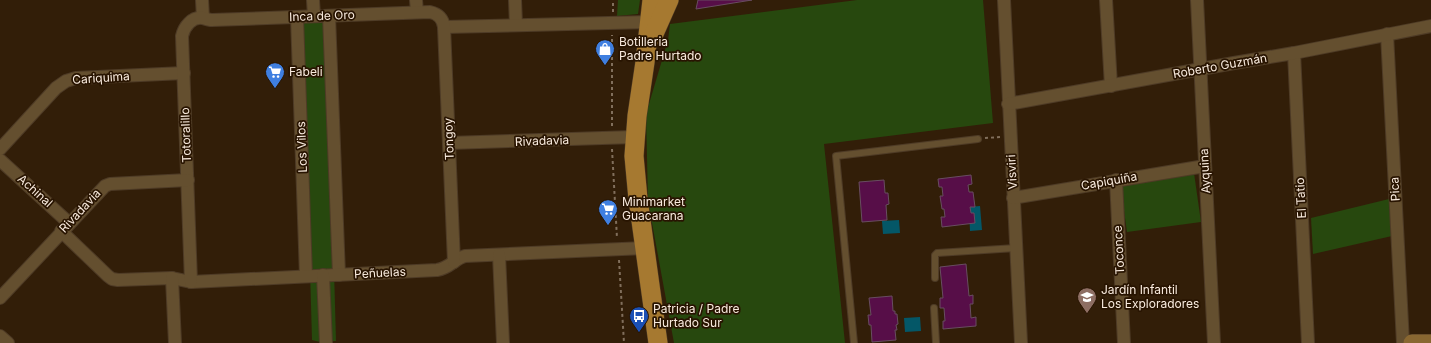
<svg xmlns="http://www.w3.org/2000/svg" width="1431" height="343" font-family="Inter,sans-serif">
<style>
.green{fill:#27480e}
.water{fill:#045767}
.building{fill:#570e48;stroke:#684d60}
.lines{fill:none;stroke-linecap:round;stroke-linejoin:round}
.lane-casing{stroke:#4e3b26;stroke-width:8}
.street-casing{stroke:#4e3b26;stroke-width:14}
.secondary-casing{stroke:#4e3b26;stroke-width:18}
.primary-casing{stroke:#4e3b26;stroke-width:20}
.path{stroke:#816f5c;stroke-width:2;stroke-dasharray:3 3;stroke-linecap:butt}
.lane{stroke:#644f2f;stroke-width:6}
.street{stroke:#644f2f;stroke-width:12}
.secondary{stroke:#896731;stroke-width:17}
.primary{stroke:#a67930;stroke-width:19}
.labels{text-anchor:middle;stroke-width:3.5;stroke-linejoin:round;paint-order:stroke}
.street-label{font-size:12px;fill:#f9ebde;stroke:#281401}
.poi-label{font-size:12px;fill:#f9ebde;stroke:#281401;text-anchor:start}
</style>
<rect width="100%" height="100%" fill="#321e08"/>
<g class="green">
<polygon points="618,0 640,0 638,14 617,16"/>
<polygon points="857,0 983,0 993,123 824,144 845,343 674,343 648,201 646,114 668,40 670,24"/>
<polygon points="327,19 336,341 320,342 312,340 303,22"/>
<polygon points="1194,173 1201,222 1127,232 1120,183"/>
<polygon points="1389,199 1392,236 1313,254 1311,218"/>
</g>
<g class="water">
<polygon points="980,206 982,230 970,231 969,207"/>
<polygon points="899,220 900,233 883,234 882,221"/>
<polygon points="920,317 921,331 905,332 904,318"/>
</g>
<g class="building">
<polygon points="698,0 752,0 696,9"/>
<polygon points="971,175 972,184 968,185 969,192 973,192 975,207 970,207 971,213 974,213 975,223 942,227 941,217 945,217 944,209 942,209 940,196 943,196 942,187 939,187 938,179"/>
<polygon points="884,180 885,193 888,193 889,204 886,205 887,220 862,222 859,182"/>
<polygon points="966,264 969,296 973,295 973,304 970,304 971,318 976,317 976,326 943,329 943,321 945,321 944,308 940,308 940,298 943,298 940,267"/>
<polygon points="892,296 893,311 895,311 895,314 897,314 898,324 896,325 897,330 895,330 896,340 872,342 871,325 869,325 868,315 871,315 869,298"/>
</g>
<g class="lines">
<defs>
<g id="lane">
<polyline points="935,278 935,255 937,253 1016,248"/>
<polyline points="934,308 936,343"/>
<polyline points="854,343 836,156 978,139"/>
</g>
<g id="street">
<polyline points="202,0 203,18"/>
<polyline points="313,0 314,16"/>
<polyline points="416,0 417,12"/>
<polyline points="515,0 516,25"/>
<polyline points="1004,0 1021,343"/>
<polyline points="1106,0 1111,86"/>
<polyline points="1197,0 1214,343"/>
<polyline points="329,16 339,275"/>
<polyline points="297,17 306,276"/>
<polyline points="444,27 649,22"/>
<polyline points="1387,34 1403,343"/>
<polyline points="1294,53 1308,343"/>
<polyline points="1008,104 1234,63 1294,53 1431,26"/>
<polyline points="449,143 634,137"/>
<polyline points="0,149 56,88 66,81 76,78 184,73"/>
<polyline points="0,160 69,223"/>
<polyline points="1116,180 1124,343"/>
<polyline points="1013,198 1205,166"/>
<path d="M61 231 108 276 112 279 118 280 172 278 191 282 437 270C450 268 454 259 465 256L645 248"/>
<polyline points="499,255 503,343"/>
<polyline points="323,275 326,343"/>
<polyline points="172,278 175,343"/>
<path d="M191 282 182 36C184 27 192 16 203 18 206 19 209 20 212 20L430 12C439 14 443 19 444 27L454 262"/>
<polyline points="0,298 105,186 110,184 188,180"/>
<polyline points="0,336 8,343"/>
</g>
<polyline id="secondary" points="1412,343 1431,343"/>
<g id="primary">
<polyline points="652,0 645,62 637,116 634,156 638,199 658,343"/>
<polyline points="653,36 669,0"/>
</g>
</defs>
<use href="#lane" class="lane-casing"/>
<use href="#street" class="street-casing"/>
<use href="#secondary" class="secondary-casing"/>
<use href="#primary" class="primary-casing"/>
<g class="path">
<polyline points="613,12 613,0"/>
<polyline points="612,126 612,35"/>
<polyline points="985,138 1001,137"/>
<polyline points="612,149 617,238"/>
<polyline points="619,260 624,343"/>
</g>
<use href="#lane" class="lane"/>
<use href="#street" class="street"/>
<use href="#secondary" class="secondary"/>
<use href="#primary" class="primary"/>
</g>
<defs>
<symbol id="shop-pin" viewBox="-11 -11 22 30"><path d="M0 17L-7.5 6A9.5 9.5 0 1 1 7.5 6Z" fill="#3f7fe0" stroke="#281401"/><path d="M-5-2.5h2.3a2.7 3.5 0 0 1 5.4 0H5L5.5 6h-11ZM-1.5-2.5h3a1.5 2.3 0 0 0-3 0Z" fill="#fff"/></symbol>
<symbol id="supermarket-pin" viewBox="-11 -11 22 30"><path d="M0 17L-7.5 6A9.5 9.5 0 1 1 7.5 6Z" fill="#3f7fe0" stroke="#281401"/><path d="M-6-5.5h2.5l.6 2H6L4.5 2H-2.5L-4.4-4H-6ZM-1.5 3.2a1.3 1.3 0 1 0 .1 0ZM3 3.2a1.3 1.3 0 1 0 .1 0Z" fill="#fff"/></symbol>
<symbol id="school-pin" viewBox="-11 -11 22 30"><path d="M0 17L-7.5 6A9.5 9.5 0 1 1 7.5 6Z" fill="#8d6e63" stroke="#281401"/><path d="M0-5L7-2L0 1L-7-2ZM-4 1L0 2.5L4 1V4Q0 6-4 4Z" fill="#fff"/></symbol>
<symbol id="bus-pin" viewBox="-11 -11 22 30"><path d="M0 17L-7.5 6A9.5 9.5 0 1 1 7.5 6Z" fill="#1a4fb4" stroke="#281401"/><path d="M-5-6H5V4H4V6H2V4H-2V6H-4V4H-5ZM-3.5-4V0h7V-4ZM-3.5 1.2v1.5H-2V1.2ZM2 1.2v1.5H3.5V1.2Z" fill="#fff"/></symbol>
</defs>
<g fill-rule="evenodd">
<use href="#shop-pin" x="594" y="38" width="22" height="30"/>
<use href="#supermarket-pin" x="264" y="61" width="22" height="30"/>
<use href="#supermarket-pin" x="597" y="198" width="22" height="30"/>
<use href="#school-pin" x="1076" y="286" width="22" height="30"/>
<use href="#bus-pin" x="628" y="305" width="22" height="30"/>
</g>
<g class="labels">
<g class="street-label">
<text transform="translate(322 16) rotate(-2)" y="4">Inca de Oro</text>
<text transform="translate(1220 66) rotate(-10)" y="4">Roberto Guzmán</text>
<text transform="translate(101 78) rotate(-4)" y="4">Cariquima</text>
<text transform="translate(186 135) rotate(-92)" y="4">Totoralillo</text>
<text transform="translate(449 139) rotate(-92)" y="4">Tongoy</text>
<text transform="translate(542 141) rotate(-2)" y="4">Rivadavia</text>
<text transform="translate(302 147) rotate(-92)" y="4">Los Vilos</text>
<text transform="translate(1205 171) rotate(-93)" y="4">Ayquina</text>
<text transform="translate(1012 172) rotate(-93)" y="4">Visviri</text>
<text transform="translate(1109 181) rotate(-10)" y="4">Capiquiña</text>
<text transform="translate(1395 189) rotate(-93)" y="4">Pica</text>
<text transform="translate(35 191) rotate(42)" y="4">Achinal</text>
<text transform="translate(1301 198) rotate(-93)" y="4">El Tatio</text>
<text transform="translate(80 211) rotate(-47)" y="4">Rivadavia</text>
<text transform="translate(1119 250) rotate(-93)" y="4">Toconce</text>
<text transform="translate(380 273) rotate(-3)" y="4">Peñuelas</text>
</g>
<g class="poi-label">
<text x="619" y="46">Botilleria<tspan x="619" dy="14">Padre Hurtado</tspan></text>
<text x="289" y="76">Fabeli</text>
<text x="622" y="206">Minimarket<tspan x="622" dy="14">Guacarana</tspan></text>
<text x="1101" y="294">Jardín Infantil<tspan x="1101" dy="14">Los Exploradores</tspan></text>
<text x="653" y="313">Patricia / Padre<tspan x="653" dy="14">Hurtado Sur</tspan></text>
</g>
</g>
</svg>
